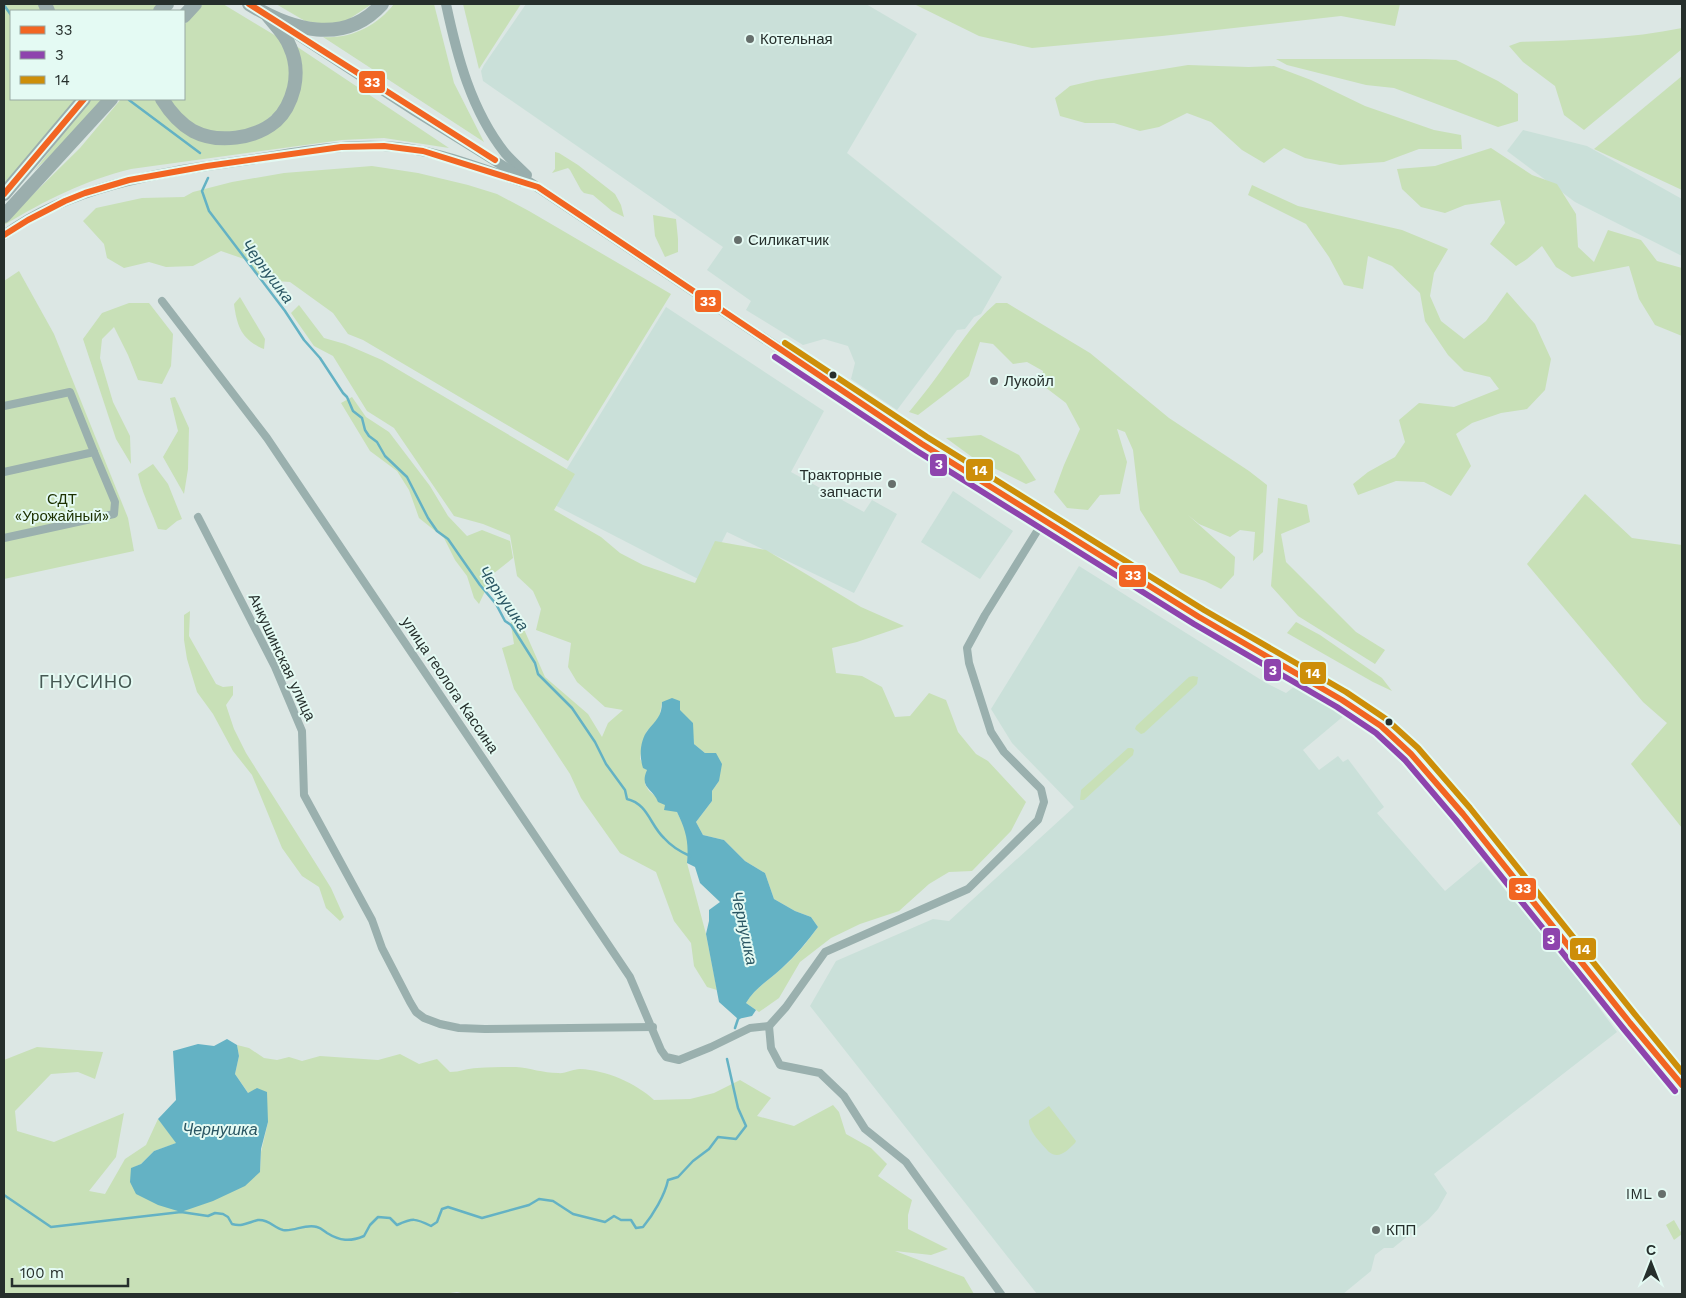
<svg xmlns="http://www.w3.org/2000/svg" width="1686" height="1298" font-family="'Work Sans',sans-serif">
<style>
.built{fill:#cae0d9}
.green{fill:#c8e0b7}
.water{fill:#64b2c4}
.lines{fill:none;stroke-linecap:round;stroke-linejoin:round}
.stream{stroke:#64b2c4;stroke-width:2.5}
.street{stroke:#9ab0ae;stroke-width:8}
.secondary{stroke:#98aead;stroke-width:10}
.highway{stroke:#9baead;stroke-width:14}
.bus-1-casing{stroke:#e4faf3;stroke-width:10}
.bus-2-casing{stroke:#e4faf3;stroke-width:10}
.bus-3-casing{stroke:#e4faf3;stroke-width:10}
.bus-1{stroke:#f26522;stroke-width:6}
.bus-2{stroke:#8e44ad;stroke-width:6}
.bus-3{stroke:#cd8e09;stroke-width:6}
.poi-dot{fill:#666f6c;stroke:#e4faf3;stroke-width:2}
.bus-dot{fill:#262f2c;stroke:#e4faf3;stroke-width:2}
.labels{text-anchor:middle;stroke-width:4;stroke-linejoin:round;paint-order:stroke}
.poi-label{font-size:15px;fill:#262f2c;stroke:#e4faf3;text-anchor:start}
.park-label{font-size:15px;fill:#1c3100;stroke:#e4faf3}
.street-label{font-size:15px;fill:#262f2c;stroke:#e4faf3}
.water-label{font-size:16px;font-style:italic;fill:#2a5663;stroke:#e4faf3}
.quarter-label{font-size:18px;letter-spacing:1px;fill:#465853;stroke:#e4faf3}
.line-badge{stroke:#e4faf3;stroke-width:2}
.badge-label{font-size:14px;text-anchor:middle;font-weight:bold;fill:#fff}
</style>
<rect width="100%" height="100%" fill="#dce7e4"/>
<g class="built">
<polygon points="526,4 866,4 917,34 847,153 1002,277 981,314 974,317 965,329 957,330 897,410 851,379 855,363 848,346 824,339 803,345 746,310 751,301 707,270 723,247 483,81 481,71 484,65"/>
<polygon points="1523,130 1587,146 1682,199 1682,256 1575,202 1507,151"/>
<polygon points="666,307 824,411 791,472 864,512 872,500 897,514 854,593 727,532 702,581 547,501"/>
<polygon points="953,491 1013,531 980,579 921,542"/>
<polygon points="1079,566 1266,683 1286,693 1295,686 1346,714 1303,750 1319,770 1338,756 1343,762 1348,759 1384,807 1377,813 1445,891 1481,861 1569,967 1617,1032 1434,1174 1447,1193 1438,1209 1429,1219 1393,1248 1384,1248 1375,1255 1371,1271 1343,1294 1037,1294 810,1006 836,961 933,919 949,921 1074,807 1012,743 991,709"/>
</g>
<g class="green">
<polygon points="4,4 40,4 43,11 11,11 11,99 76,99 4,186"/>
<polygon points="50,4 161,4 153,11 53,11"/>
<path d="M203 4H223L276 36C288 46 291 59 290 74 290 80 290 87 288 93 272 131 227 142 191 124 182 119 174 106 167 99H184V25Z"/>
<polygon points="276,4 372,4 346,21 331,25 305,21"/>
<path d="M394 4H434L454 83 484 142 323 37C351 39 377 26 394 4Z"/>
<polygon points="463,4 521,4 479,69"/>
<polygon points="914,4 1400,4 1395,26 1341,16 1162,36 1032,48 979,36"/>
<path d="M1682 28V49L1584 130 1564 115 1555 86 1523 62 1509 46 1520 42C1574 40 1629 39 1682 28Z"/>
<path d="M296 46 449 148 384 138 342 140 131 169C83 181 46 200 4 225V223L80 148 121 99H158L209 141 281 121Z"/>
<polygon points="1276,59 1425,59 1456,60 1498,81 1518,94 1518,121 1498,127 1394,88 1366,85 1287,65"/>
<polygon points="1188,65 1249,67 1274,66 1311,80 1365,106 1434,130 1461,135 1462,149 1419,149 1384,162 1340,165 1305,158 1284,148 1264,163 1242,150 1211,122 1187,113 1159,127 1140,131 1114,123 1085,123 1060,116 1055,98 1070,86 1096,80"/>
<polygon points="1682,76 1682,190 1594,149"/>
<polygon points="90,99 105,99 73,134 34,171"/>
<polygon points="1491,148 1532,175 1557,184 1576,214 1578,247 1594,262 1608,230 1641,240 1657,261 1682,268 1682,336 1655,325 1639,299 1629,266 1572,277 1556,267 1542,246 1527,259 1516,266 1490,244 1505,223 1500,200 1465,205 1445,213 1421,207 1402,189 1397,169 1435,166"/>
<polygon points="555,152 559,153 578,165 615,194 621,205 624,217 612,211 593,195 584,193 581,190 570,170 568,168 552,173 555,169"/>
<polygon points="372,166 418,173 468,185 497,194 529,211 671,294 568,461 363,340 348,334 333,313 290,282 262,280 247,260 221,251 193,266 166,267 149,262 124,268 107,258 104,244 83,221 96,208 142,198 184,197 193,192 232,182 284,173"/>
<polygon points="1252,185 1298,206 1402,230 1448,249 1434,273 1430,296 1441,321 1464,339 1486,321 1507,292 1535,324 1551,359 1545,390 1527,409 1501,413 1472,423 1456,434 1471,466 1451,496 1424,482 1396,481 1358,495 1353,484 1368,472 1395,457 1405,442 1399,420 1419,403 1454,407 1499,389 1490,377 1464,371 1448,355 1425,321 1420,293 1392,266 1368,256 1363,289 1344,285 1329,257 1306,224 1248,195"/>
<polygon points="653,215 676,219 678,239 678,252 665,257 655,236"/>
<polygon points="19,271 54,334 128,518 134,551 4,579 4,281"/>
<path d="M240 297 265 339 264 349C242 340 237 327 234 304Z"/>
<polygon points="129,303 149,303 173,334 171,366 162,384 138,380 128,355 114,327 102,339 100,358 113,402 130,436 131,464 116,439 83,339 102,313"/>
<path d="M996 303H1007L1090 353 1169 418 1249 471 1267 485 1263 552 1253 561 1255 532 1240 530 1230 537 1199 524 1188 515 1235 557 1234 575 1221 589 1205 581 1180 573 1140 510 1133 450 1125 432 1117 429 1127 462 1120 494 1100 495 1088 510 1067 508 1054 492 1064 465 1080 429 1066 403 1041 384 1043 371 1027 362 1013 364 993 344 980 342 969 376 918 415 909 412C918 401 927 390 935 379 955 352 970 325 996 303Z"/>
<path d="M299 305 324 338 345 344 382 360 575 474 554 510 601 537 620 553 643 565 695 583 715 541 766 550 861 607 904 626 857 642 832 648 836 673 862 676 882 687 895 717 910 716 929 693 946 700 958 732 976 754 988 761 1026 802 1011 831 972 871 949 872 929 884 899 911 860 924 831 938 800 962 779 998 759 1012 746 1003C755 988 769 980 782 968 796 956 807 942 818 927L811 917 795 911 774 899 765 873 745 861 724 840 703 835 696 822 712 801V791L719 781 705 753 694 744C692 720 686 714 667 701L662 702 659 720 647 731 642 744 640 759 647 770 645 784 649 791 665 804 677 812 685 829 689 845 687 863 706 934 717 990 707 987 694 966 691 943 674 921 656 872 620 853 581 798 570 774 514 689 502 648 514 644 511 625 512 602 545 677 588 714 602 737 608 723 623 710 605 707 577 682 568 667 571 643 536 630 541 609 533 591 517 576 510 535 483 524 454 516 394 428 367 411 333 356 314 346 291 313Z"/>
<polygon points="175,397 189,428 188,469 184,494 163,457 178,431 170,398"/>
<polygon points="352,397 366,417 389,432 430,486 448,516 467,536 482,530 510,541 513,558 493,574 479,604 474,598 467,576 455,560 444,538 419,518 409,490 397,471 370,451 341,403"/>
<polygon points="981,435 1019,455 1036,480 1026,484 972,457 946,438"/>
<path d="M153 464 168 484 182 519 177 521 166 530 158 529C151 510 142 493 138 474Z"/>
<polygon points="1585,494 1632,538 1682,545 1682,828 1631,764 1667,723 1643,702 1527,564"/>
<polygon points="1278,498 1307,505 1310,522 1281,534 1286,562 1356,632 1385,650 1375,664 1298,616 1271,586"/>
<polygon points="190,611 189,636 216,684 223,687 233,686 233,695 226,705 234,729 246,753 318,867 331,888 344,917 340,921 326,908 319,887 302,876 282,848 252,775 233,751 213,714 197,692 187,659 184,640 184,615"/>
<polygon points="1296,622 1320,635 1382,678 1392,691 1373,682 1287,633"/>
<polygon points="1193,676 1198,677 1197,684 1144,733 1141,734 1135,729 1136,726 1189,677"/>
<polygon points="1128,748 1132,748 1134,750 1133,755 1084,800 1080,800 1081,790"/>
<path d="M237 1045 249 1048 264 1058 277 1060 289 1057 302 1061 320 1056 378 1060 400 1054 419 1064 437 1059 450 1072C460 1072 468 1068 477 1068 490 1067 503 1067 516 1067 530 1068 543 1073 558 1073 565 1074 573 1069 580 1069 606 1070 636 1083 654 1100L690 1099 714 1093 740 1080 771 1098 757 1116 794 1126 833 1105 839 1112 846 1134 871 1148 887 1164 878 1176 912 1200 908 1215V1229L948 1249 931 1255 895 1251 964 1277 974 1294H466L457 1292 444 1294H4V1060L37 1047 103 1052 95 1079 78 1072 51 1074 15 1111 17 1131 54 1142 124 1113 116 1157 89 1191 105 1194 125 1159 146 1145 158 1119 177 1143 154 1151 141 1164 132 1168 260 1172 261 1152 268 1122 235 1074 239 1056Z"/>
<path d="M1049 1106 1076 1141 1075 1143C1068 1150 1059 1160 1049 1152 1042 1144 1028 1131 1029 1120Z"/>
<polygon points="1674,1220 1682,1234 1674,1240 1666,1225"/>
</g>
<g class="water">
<path d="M672 698 680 701V710L693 723 694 744 705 753H716L722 764 719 781 712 791V801L696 822 703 835 724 840 745 861 765 873 774 899 795 911 811 917 818 927C807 942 795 956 782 968 769 980 755 988 746 1003L756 1010 752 1016 738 1019 719 1002 706 934 709 921V910L720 902 700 883 695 867 687 863C689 841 686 831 677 812L664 810 665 805 658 802C653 788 639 788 647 770L643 768C639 756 640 740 648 730 656 720 662 716 662 702Z"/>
<polygon points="227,1039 237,1045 239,1056 235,1074 248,1093 257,1088 267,1092 268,1122 261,1149 260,1172 245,1186 213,1201 181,1212 158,1205 136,1194 130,1182 131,1168 141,1164 154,1151 176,1143 158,1119 176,1100 173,1051 198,1044 214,1046"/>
</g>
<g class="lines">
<g class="stream">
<polyline points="4,5 11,15"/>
<polyline points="129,100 200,153"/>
<path d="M208 178 202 191 209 211 285 311 304 340 320 358 343 393 347 397 353 411 362 418 365 430 369 436 377 442 385 456 407 477 428 518 437 531 448 539 480 585 496 604 505 621 511 625 535 663 538 674 572 708 595 742 606 764 625 790 627 799C648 804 650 825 664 838 671 846 681 852 690 856"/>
<polyline points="735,1028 738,1019 740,1017"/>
<path d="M4 1195 51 1227 181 1212 208 1216 215 1213 223 1214 228 1217 232 1224C243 1227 249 1222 258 1220 269 1219 274 1228 283 1230 294 1232 306 1223 317 1227 321 1228 324 1231 327 1233 340 1241 350 1242 364 1236L370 1225 378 1217 390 1218 397 1225C413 1218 415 1218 431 1226L437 1222 442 1209 448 1207 482 1218 529 1205 539 1199 553 1201 573 1214 605 1222 614 1216 621 1220H631L636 1228 643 1227C653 1215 665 1195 668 1180L678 1177 693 1161 709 1149 718 1137 736 1139 746 1126 738 1108 727 1059"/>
</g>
<g class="street">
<polyline points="162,301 267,438 630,977 661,1050 666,1057 679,1060 711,1047 750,1028 769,1026 771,1048 780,1065 820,1073 844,1096 865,1129 906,1162 1001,1294"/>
<polyline points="4,406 70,392 94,452 4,472"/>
<polyline points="198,517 275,667 302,731 304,795 372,920 382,948 410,1002 416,1012 424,1018 440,1024 459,1028 485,1029 653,1027"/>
<polyline points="4,538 114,514 115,502 94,452"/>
<polyline points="769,1026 786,1007 825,952 968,889 1038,820 1044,802 1041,789 1004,752 991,732 969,663 967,648 985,615 1044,520"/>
</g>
<g class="secondary">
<path d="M446 4C457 56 471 110 505 153 512 161 520 168 527 175"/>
<polyline points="282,25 413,110 542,190 922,444 1199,617 1342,700 1381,726 1411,754 1463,814 1630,1023 1682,1085"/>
<path d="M4 235C77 182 168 172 255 159 297 152 341 144 383 146 431 148 477 167 522 182"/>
</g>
<g class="highway">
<polyline points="45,4 48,11"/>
<path d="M249 4C291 30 344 46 382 4"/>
<polyline points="160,11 167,4"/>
<polyline points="184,16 195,4"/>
<path d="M162 99C170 112 179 123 193 131 218 144 255 139 276 121 286 112 291 100 294 88 297 74 296 60 290 47 286 35 276 26 268 16"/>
<polyline points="4,194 84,99"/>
<polyline points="4,216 111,99"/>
</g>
<defs>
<g id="bus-1">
<polyline points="249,4 495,160"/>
<polyline points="4,194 84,99"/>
<polyline points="4,235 28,220 65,201 85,193 129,180 207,166 341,147 384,146 423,151 538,187 922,444 1199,617 1342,700 1381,726 1411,754 1463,814 1630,1023 1682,1085"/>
</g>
<polyline id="bus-2" points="775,357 917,451 1194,624 1337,707 1376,733 1405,760 1456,820 1623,1028 1675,1091"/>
<polyline id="bus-3" points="785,343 927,437 1204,610 1346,692 1386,719 1418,748 1470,808 1637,1017 1682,1072"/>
</defs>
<use href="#bus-1" class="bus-1-casing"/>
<use href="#bus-2" class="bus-2-casing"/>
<use href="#bus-3" class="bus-3-casing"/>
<use href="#bus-1" class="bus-1"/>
<use href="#bus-2" class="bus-2"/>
<use href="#bus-3" class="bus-3"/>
</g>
<g class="poi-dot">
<circle cx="750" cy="39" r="5"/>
<circle cx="738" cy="240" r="5"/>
<circle cx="994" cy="381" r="5"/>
<circle cx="892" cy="484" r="5"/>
<circle cx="1662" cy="1194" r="5"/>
<circle cx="1376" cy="1230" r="5"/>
</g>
<g class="bus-dot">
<circle cx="833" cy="375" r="4.5"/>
<circle cx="1389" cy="722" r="4.5"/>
</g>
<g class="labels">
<g class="poi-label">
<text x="760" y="44">Котельная</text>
<text x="748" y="245">Силикатчик</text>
<text x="1004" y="386">Лукойл</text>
<text x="882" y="480" text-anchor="end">Тракторные<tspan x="882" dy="17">запчасти</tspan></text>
<text x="1652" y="1199" text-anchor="end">IML</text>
<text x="1386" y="1235">КПП</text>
</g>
<g class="park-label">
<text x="62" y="504">СДТ<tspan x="62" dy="17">«Урожайный»</tspan></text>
</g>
<g class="street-label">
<text transform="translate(282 657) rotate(65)" y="5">Анкушинская улица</text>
<text transform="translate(450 685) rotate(56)" y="5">улица геолога Кассина</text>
</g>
<g class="water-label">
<text transform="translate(268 271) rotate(53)" y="6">Чернушка</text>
<text transform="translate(504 598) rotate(55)" y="6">Чернушка</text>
<text transform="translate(745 928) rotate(78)" y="6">Чернушка</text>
<text x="220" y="1135">Чернушка</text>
</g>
<g class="quarter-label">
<text x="86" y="688">ГНУСИНО</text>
</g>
</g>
<g class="line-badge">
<rect x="358" y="70" width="28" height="24" rx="5" fill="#f26522"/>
<rect x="694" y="289" width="28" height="24" rx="5" fill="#f26522"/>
<rect x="929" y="453" width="19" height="24" rx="5" fill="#8e44ad"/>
<rect x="965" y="458" width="29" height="24" rx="5" fill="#cd8e09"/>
<rect x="1118" y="564" width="29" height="24" rx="5" fill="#f26522"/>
<rect x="1263" y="658" width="19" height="24" rx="5" fill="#8e44ad"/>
<rect x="1299" y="661" width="28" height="24" rx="5" fill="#cd8e09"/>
<rect x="1508" y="877" width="29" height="24" rx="5" fill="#f26522"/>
<rect x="1542" y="927" width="19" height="24" rx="5" fill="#8e44ad"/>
<rect x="1569" y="937" width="28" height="24" rx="5" fill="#cd8e09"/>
</g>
<g class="badge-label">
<text x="372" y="87">33</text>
<text x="708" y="306">33</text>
<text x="939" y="469">3</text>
<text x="980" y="475">14</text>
<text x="1133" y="580">33</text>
<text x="1273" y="675">3</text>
<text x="1313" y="678">14</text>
<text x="1523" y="893">33</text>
<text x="1551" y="944">3</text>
<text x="1583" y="954">14</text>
</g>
<rect width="1686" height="1298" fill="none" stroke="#262f2c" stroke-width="10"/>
<rect x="10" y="10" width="175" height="90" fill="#e4faf3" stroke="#98a9a3"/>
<rect x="20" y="26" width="25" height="8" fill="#f26522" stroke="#98a9a3"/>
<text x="55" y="35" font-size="15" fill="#262f2c">33</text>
<rect x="20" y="51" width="25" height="8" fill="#8e44ad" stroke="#98a9a3"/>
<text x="55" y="60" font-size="15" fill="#262f2c">3</text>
<rect x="20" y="76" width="25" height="8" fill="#cd8e09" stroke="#98a9a3"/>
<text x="55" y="85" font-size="15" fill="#262f2c">14</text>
<g transform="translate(1651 1263)" stroke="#e4faf3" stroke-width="4" paint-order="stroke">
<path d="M0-4L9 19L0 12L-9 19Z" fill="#262f2c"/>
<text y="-8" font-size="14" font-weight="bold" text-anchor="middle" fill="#262f2c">С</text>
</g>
<path d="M12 1278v8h116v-8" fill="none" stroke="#262f2c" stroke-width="2.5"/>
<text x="20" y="1278" font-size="15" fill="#262f2c" stroke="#e4faf3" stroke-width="4" paint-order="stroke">100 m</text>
</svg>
